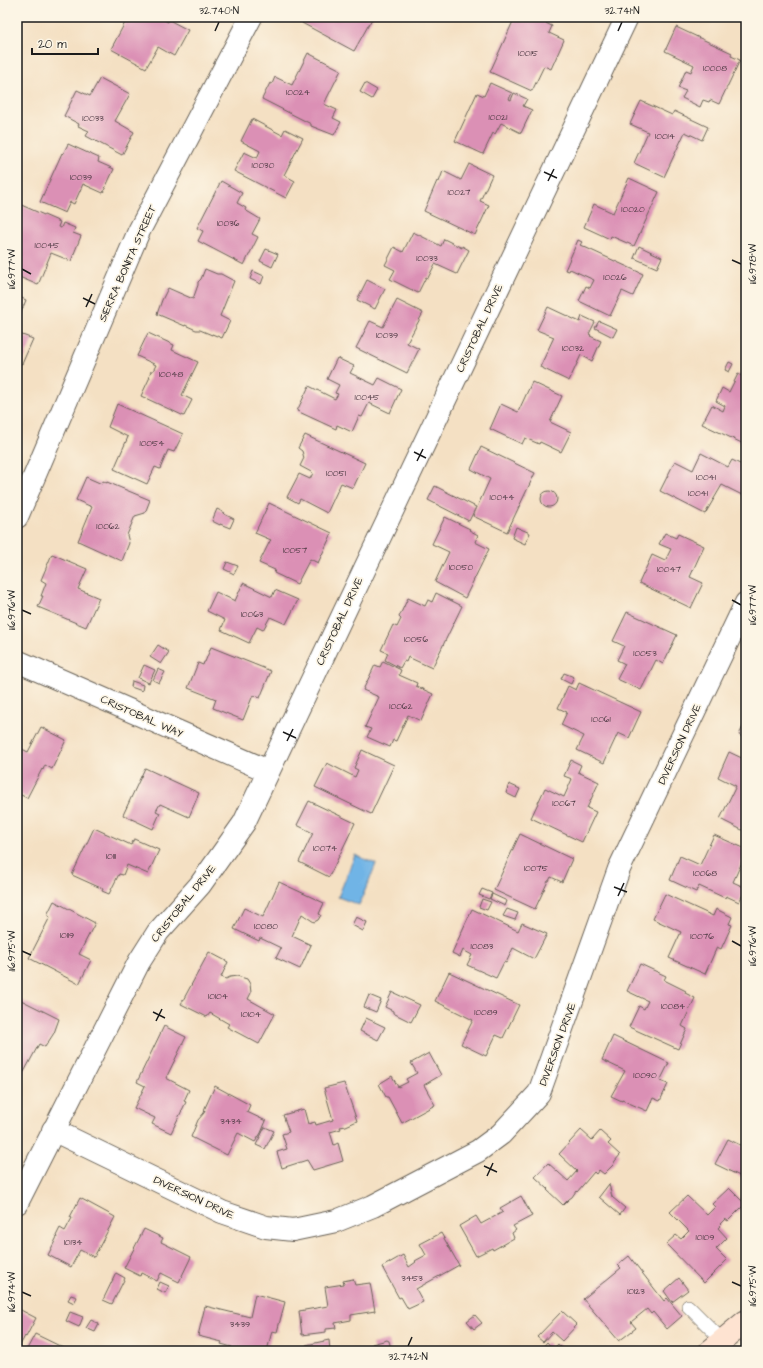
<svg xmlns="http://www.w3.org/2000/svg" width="763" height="1368" font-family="'Architects Daughter',sans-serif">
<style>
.water{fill:#6fb4e6;stroke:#466881}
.building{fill:#db90b5}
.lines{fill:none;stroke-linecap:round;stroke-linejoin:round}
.lane-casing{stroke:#686156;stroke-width:14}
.street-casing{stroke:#686156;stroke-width:24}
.secondary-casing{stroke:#686156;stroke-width:24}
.lane{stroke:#fff;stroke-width:13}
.street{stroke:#fff;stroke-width:22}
.secondary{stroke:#fee3d1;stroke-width:22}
.ticks{fill:none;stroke:#1c1c1c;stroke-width:1.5}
.labels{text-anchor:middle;stroke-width:3.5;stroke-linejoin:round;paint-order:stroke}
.number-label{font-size:9px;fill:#4c3942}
.street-label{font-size:11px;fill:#1c1c1c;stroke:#fcf5e5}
.neatline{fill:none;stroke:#1c1c1c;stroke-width:1.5}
.ticks-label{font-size:10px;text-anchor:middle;fill:#1c1c1c}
</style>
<rect width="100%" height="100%" fill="#fcf5e5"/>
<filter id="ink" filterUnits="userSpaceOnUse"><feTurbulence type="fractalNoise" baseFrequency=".025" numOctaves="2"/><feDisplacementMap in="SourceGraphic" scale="8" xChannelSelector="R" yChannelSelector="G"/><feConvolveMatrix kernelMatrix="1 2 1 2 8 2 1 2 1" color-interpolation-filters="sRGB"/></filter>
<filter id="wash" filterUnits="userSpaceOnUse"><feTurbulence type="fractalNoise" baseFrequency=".012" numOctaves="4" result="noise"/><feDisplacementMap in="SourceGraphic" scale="16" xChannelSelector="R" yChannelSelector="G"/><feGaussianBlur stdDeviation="0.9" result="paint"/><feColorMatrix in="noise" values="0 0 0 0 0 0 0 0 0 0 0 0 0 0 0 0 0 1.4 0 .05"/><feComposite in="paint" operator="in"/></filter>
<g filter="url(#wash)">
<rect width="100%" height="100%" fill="#f4e0c3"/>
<polygon class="water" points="355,855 376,864 359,905 338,897"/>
<g id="blocks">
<g class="building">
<polygon points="128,17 158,17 168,22 169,20 188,30 174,56 158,47 146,68 111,49"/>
<polygon points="306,17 373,17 354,51 302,23"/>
<polygon points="515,17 525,22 527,17 533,17 552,26 549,33 564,40 551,69 544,66 532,91 490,72"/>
<polygon points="676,27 732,53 731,56 740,60 719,104 710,100 709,102 703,100 700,107 682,98 686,91 678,88 686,70 691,72 694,65 665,51"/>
<polygon points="308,53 341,70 324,104 337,110 333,118 341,122 334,135 311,126 311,124 262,99 270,83 272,84 275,77 292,85"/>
<polygon points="100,78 130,94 115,121 134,132 122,155 86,136 89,131 78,126 79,124 64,116 77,90 90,96"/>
<polygon points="365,83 377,90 372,99 360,92"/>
<polygon points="490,83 512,93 509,99 511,100 514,93 527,99 523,106 532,110 521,133 501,123 495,134 493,133 483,154 455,141 477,93 484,96"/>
<polygon points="641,101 672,115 674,111 708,127 702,140 685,132 664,177 634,163 648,132 630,124"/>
<polygon points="252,119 282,135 285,129 303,138 284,175 295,181 286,198 234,171 244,152 257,158 260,151 241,141"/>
<polygon points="68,144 99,158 98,162 114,169 103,193 83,184 74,204 70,202 65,213 40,202 62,153 63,154"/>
<polygon points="469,164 492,175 480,201 489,205 475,235 424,211 437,181 439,182 443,171 461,180"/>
<polygon points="629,178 659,192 634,246 611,236 610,239 584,227 594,204 613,213"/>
<polygon points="221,181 242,193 237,203 246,208 245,210 260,219 252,234 258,237 244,265 198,241 203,231 197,228"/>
<polygon points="19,204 60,222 58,227 61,228 63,223 75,228 73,233 81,236 71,261 51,253 38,285 17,276 17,236 19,232 17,232 17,208"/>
<polygon points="413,232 441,246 444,239 462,248 462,246 469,250 457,274 435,264 428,278 426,277 418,293 390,279 395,270 385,265 394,247 403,252"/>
<polygon points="578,240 582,242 580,245 643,274 633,296 622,291 610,316 579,301 586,286 590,288 594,280 570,269 569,271 565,270"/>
<polygon points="639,246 662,257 657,268 634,258"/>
<polygon points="266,249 278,254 272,267 260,261"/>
<polygon points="205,269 217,274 221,274 234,281 220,316 230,321 222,338 212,334 212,335 200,330 196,330 185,325 185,326 157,314 162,300 168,288 193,299 198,285 198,282 201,279"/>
<polygon points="253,271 264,276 261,284 250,279"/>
<polygon points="367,280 385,289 375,309 357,300"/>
<polygon points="17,296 26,300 17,322"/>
<polygon points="397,300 423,313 407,343 419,349 407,373 356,348 370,321 383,327"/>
<polygon points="548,307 580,322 582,316 595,322 589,334 591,335 590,336 601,341 592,361 581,355 569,381 540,367 554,337 537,330"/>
<polygon points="599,321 617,329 613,337 595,328"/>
<polygon points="17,333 33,339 22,364 17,362"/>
<polygon points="148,333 174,345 172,350 198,362 182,395 192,400 184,416 141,396 150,377 149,376 151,371 153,371 156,365 137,356"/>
<polygon points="337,358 354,366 350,373 375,385 379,378 401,389 390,413 369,403 362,417 359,416 352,432 337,425 336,429 297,411 309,386 335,399 338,394 335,393 339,385 327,379"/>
<polygon points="729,362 733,364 729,372 725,370"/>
<polygon points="738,374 746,378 746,445 702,424 712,405 723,411 725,406 716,401 722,388 729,392"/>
<polygon points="532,382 562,396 550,422 571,432 561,452 540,442 539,444 525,438 522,444 490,429 501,404 518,412"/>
<polygon points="117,404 183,434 174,452 168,450 160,469 155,467 147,484 114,469 128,437 108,427"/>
<polygon points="305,435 365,463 353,488 341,483 327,513 300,499 298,503 287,497 299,474 310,479 313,473 300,466 304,458 302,451 298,448"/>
<polygon points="481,447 535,473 507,532 473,516 490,479 471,469"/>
<polygon points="701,453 728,467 732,460 746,467 746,488 742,495 722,485 705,514 660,491 675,461 693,470"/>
<polygon points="86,477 102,484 103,481 107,483 107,482 150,500 145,513 135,516 127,535 129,543 122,561 78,541 92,507 76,500"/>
<polygon points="435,486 476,507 469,521 428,500"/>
<circle cx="549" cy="499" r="8"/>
<polygon points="269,503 332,533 318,563 310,559 297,584 274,573 275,570 259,563 270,541 271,540 255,533"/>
<polygon points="217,509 225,513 224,514 234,519 230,528 220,524 220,525 212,521"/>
<polygon points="445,517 470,529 469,530 478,535 475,542 489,549 465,598 435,582 449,552 432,544"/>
<polygon points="516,527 530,533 525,544 512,538"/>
<polygon points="665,533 676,538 678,534 704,546 690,577 703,583 691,608 639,583 652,555 665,561 671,549 659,544"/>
<polygon points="52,554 87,569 78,589 99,598 86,627 38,607 43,596 41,596 46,583 41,580"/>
<polygon points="227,562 238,566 234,574 224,569"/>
<polygon points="243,583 272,597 275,590 298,600 286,624 270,617 263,630 257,627 249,643 221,630 225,620 207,611 216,592 235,601"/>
<polygon points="436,593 462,606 432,668 408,657 406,662 404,661 400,668 385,660 388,653 381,650 393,625 397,627 401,619 399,617 408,598 425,606 428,600 432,602"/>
<polygon points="627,612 677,635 663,664 656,660 641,690 617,679 625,664 617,660 624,646 613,641"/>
<polygon points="158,645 169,652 161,664 150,657"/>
<polygon points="211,647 271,671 260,698 253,695 243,720 213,708 216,699 188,688 198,663 203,665 204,662 205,662"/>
<polygon points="383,661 401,670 399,675 417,683 416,686 433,694 421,721 408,715 396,741 393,740 390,747 367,737 371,729 365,727 379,697 363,690 375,665 380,667"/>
<polygon points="144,665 155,670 149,683 138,678"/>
<polygon points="158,669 165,672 159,683 153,680"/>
<polygon points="564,673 574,677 571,684 561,679"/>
<polygon points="132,681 143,685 142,691 131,687"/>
<polygon points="579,683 641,712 629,738 618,733 604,763 577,750 584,736 561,725 567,712 558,708 568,686 576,690"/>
<polygon points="746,720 746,739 739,735"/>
<polygon points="41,727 66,740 52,769 45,765 43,770 42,769 27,798 17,793 17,748 18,747 28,752"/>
<polygon points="362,750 394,765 371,814 315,787 327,763 355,777 358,770 354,768"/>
<polygon points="729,752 746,760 746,832 720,819 736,786 718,777"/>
<polygon points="571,760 581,765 578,772 599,782 587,808 596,812 582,842 531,818 545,788 564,797 572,779 564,776"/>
<polygon points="145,768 199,793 189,817 160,804 156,811 160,813 153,829 123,815"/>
<polygon points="509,784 520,789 516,798 506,793"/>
<polygon points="309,801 355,823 329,877 299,862 313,833 297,825"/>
<polygon points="94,828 131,845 134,839 159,850 148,874 127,865 123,875 119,874 109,894 102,891 103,889 72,875"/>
<polygon points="520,834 572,859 562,882 551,877 549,881 548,881 535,909 494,890"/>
<polygon points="714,835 746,849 746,853 733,882 746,888 739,902 726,896 725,898 699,886 696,892 670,880 680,856 700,865"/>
<polygon points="279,882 324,903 319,914 321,915 318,920 314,922 302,914 292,936 311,945 300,969 276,958 281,948 260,938 259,941 234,929 244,908 263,917"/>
<polygon points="482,889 492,893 489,899 479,895"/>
<polygon points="492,894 507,901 505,906 490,899"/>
<polygon points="665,894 713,916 716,909 732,917 729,924 732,925 721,949 717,947 705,974 669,958 681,932 653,919"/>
<polygon points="482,899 491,902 487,910 479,907"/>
<polygon points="54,901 95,923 79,954 91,960 79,984 29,958 50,917 47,915"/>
<polygon points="472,909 518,931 522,923 547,934 534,959 513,948 506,963 504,962 496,978 467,965 472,955 463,950 460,957 452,953"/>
<polygon points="507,909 518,913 515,920 503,916"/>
<polygon points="356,917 367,922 363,931 352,925"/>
<polygon points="209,952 228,962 221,977 226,979 230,977 237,976 247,979 250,984 251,993 248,999 275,1014 259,1044 227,1027 229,1024 210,1013 207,1017 181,1004"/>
<polygon points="640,964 666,976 664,980 686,991 685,993 695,998 682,1026 687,1029 678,1049 629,1027 639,1006 644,1009 648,1001 627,991"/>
<polygon points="449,972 519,1005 503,1038 496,1035 486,1056 461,1044 473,1020 435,1001"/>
<polygon points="392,992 420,1005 411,1022 393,1013 393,1011 385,1007"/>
<polygon points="369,995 381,1000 376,1012 364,1007"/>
<polygon points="17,998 59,1019 54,1033 45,1047 39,1044 24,1072 17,1070"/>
<polygon points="366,1018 385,1027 378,1040 360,1031"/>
<polygon points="164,1026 186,1037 166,1078 189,1090 184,1101 186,1102 171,1133 152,1124 155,1118 134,1108 145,1086 137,1082"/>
<polygon points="613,1036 669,1063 660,1081 668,1084 660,1101 653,1098 647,1111 622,1100 622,1101 611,1096 625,1071 602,1060"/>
<polygon points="429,1053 441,1075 424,1085 435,1105 402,1123 388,1097 386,1097 379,1084 392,1076 398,1087 408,1082 406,1079 417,1073 411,1063"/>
<polygon points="344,1083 357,1121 346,1126 340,1127 341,1129 330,1132 334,1145 338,1143 343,1161 313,1170 307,1160 282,1168 277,1152 287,1149 282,1134 289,1132 283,1115 304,1109 308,1124 315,1122 316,1125 333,1120 324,1088"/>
<polygon points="215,1086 250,1105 247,1112 266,1121 261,1133 255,1142 238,1133 227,1155 191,1137 198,1120 204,1113 205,1110 204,1110"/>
<polygon points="265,1127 274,1131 265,1149 256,1145"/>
<polygon points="581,1130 592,1140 600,1131 611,1141 608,1144 620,1155 615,1161 613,1165 604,1174 599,1170 596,1174 594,1172 577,1192 576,1191 572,1197 569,1199 563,1205 547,1190 548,1189 535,1177 548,1163 568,1181 577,1171 559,1154"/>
<polygon points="728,1139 746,1148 746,1179 715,1164"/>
<polygon points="609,1184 612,1197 625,1208 620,1215 599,1197"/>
<polygon points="729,1188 745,1204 728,1221 725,1219 719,1225 720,1226 718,1228 727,1238 716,1249 727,1260 704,1283 666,1244 676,1235 681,1239 689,1231 670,1212 687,1196 707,1215 715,1207 712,1204"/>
<polygon points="521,1196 532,1216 513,1226 516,1230 512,1233 514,1238 493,1250 492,1248 476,1256 459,1226 476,1216 481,1224 503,1212 500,1208"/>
<polygon points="80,1198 115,1217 94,1257 80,1250 71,1267 48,1255 57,1237 56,1236 60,1228 65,1231 72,1218 70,1217"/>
<polygon points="144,1229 163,1238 161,1242 191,1257 179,1282 161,1273 157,1281 141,1273 140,1276 124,1268"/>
<polygon points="441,1233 459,1265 416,1289 423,1302 408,1309 401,1297 399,1298 382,1267 403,1255 409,1267 416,1262 415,1261 426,1255 420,1244"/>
<polygon points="629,1256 664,1301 667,1298 682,1316 667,1329 653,1312 651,1314 647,1309 631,1322 636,1328 619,1341 583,1299 621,1268 618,1265"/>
<polygon points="116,1273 125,1278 112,1304 103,1300"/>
<polygon points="679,1278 688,1290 672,1302 664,1291"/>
<polygon points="353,1279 355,1285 370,1283 375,1311 351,1315 351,1320 335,1323 336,1328 326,1329 326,1332 302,1335 299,1311 328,1306 325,1287 344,1284 343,1281"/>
<polygon points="160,1282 169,1286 165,1293 157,1289"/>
<polygon points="255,1294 285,1302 277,1332 272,1331 267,1351 231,1351 232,1347 221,1344 222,1342 198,1336 205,1306 250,1317"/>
<polygon points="71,1295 77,1297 74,1303 68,1300"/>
<polygon points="17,1308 36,1318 26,1337 25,1336 17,1351"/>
<polygon points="562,1311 577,1325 562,1341 552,1332 543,1342 537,1337"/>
<polygon points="70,1312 83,1317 79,1327 66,1321"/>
<polygon points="475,1315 482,1323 474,1329 467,1321"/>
<polygon points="91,1320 99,1324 95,1332 86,1328"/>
<polygon points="35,1334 66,1349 64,1351 26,1351"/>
<polygon points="329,1340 330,1351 307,1351 306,1345"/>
<polygon points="387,1340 389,1341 391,1349 389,1350 389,1351 374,1351 372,1344"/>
<polygon points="547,1342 553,1349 558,1344 565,1351 536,1351 539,1347 542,1348"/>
</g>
</g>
</g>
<g filter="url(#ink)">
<use href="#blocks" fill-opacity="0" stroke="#686156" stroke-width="1"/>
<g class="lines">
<defs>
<polyline id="lane" points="688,1306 723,1341"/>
<g id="street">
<polyline points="17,517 139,231 251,17"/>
<polyline points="17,661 268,771"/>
<polyline points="53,1130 222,1212 266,1227 293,1230 336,1221 373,1206 478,1151 501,1134 539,1093 619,869 746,603"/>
<polyline points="17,1203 139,962 158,932 200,885 244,823 627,17"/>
</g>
<polyline id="secondary" points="710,1351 746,1321"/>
</defs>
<use href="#lane" class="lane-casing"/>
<use href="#street" class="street-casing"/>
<use href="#secondary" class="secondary-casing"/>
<use href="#lane" class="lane"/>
<use href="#street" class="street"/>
<use href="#secondary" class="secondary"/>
</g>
</g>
<path class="ticks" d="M215 31 219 22M618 31 622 22M544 172 557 178M548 181 554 169M732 260 741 264M22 269 31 274M83 298 95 304M86 307 92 294M414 452 426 458M417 461 423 449M732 600 741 605M22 610 31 614M283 732 296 738M287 741 293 729M614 887 627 892M618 896 624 883M732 941 741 946M22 951 31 955M153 1012 165 1018M156 1021 162 1009M484 1166 497 1172M487 1176 493 1163M732 1282 741 1286M22 1292 31 1296M408 1346 412 1337"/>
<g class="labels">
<g class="number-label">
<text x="528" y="56">10015</text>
<text x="715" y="71">10008</text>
<text x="298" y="95">10024</text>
<text x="498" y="120">10021</text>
<text x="93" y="121">10033</text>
<text x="665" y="139">10014</text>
<text x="263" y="168">10030</text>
<text x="81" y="180">10039</text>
<text x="459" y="195">10027</text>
<text x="633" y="212">10020</text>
<text x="228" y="226">10036</text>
<text x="47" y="248">10045</text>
<text x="427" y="261">10033</text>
<text x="615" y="280">10026</text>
<text x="387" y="338">10039</text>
<text x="573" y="351">10032</text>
<text x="171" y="377">10048</text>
<text x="367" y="400">10045</text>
<text x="152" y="446">10054</text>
<text x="336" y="476">10051</text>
<text x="706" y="480">10041</text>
<text x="698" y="496">10041</text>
<text x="502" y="500">10044</text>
<text x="108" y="529">10062</text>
<text x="295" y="553">10057</text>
<text x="461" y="570">10050</text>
<text x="669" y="572">10047</text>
<text x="252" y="617">10063</text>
<text x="416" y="642">10056</text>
<text x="645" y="656">10053</text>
<text x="401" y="709">10062</text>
<text x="601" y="722">10061</text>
<text x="564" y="806">10067</text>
<text x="325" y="851">10074</text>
<text x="111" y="859">10111</text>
<text x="536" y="871">10075</text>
<text x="705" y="876">10068</text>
<text x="266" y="929">10080</text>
<text x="67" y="938">10119</text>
<text x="702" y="939">10076</text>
<text x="482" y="949">10083</text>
<text x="218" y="999">10104</text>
<text x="673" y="1009">10084</text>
<text x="486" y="1015">10089</text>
<text x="251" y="1017">10104</text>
<text x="645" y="1078">10090</text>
<text x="231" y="1124">3434</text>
<text x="705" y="1240">10109</text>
<text x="73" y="1245">10134</text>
<text x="412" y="1281">3453</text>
<text x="636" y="1294">10123</text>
<text x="240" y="1327">3439</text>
</g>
<g class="street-label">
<text transform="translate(127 263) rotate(-66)" y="4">SIERRA BONITA STREET</text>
<text transform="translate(479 328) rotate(-65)" y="4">CRISTOBAL DRIVE</text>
<text transform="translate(339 621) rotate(-65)" y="4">CRISTOBAL DRIVE</text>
<text transform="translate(142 716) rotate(24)" y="4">CRISTOBAL WAY</text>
<text transform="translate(679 744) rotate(-65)" y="4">DIVERSION DRIVE</text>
<text transform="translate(183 903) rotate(-51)" y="4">CRISTOBAL DRIVE</text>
<text transform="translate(557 1044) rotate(-70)" y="4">DIVERSION DRIVE</text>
<text transform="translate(194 1197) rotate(25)" y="4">DIVERSION DRIVE</text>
</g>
</g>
<rect width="763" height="1368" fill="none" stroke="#fcf5e5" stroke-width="44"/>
<path d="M32 48v6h66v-6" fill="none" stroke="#1c1c1c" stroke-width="2"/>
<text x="38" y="48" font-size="12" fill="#1c1c1c" stroke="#fcf5e5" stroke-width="3" paint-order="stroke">20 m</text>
<rect x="22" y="22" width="719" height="1324" class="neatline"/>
<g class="ticks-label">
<text x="219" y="14">32.740°N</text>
<text x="622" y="14">32.741°N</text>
<text transform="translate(752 264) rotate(-90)" y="4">116.978°W</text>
<text transform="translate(11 269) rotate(-90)" y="4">116.977°W</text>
<text transform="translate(752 605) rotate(-90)" y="4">116.977°W</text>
<text transform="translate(11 610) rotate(-90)" y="4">116.976°W</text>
<text transform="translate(752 946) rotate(-90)" y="4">116.976°W</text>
<text transform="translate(11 951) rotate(-90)" y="4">116.975°W</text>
<text transform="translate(752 1286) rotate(-90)" y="4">116.975°W</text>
<text transform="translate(11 1292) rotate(-90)" y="4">116.974°W</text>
<text x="408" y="1360">32.742°N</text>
</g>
</svg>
